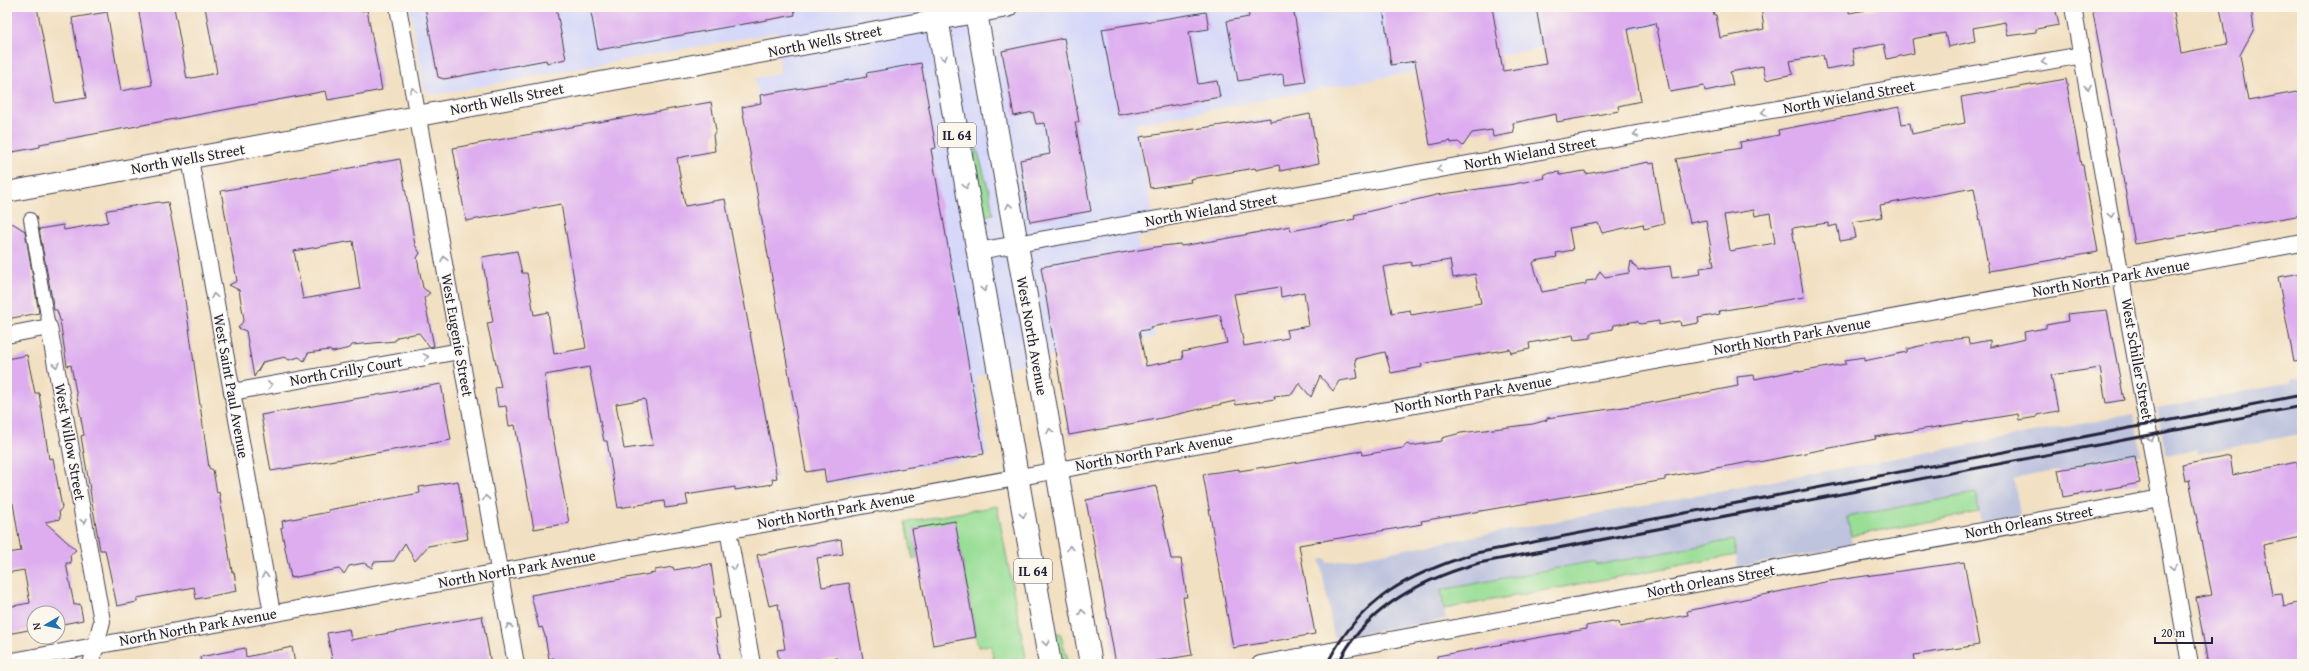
<svg xmlns="http://www.w3.org/2000/svg" width="2309" height="671" font-family="'Gentium Book Plus',serif">
<style>
.built{fill:#d6d8f9}
.industrial{fill:#bec3de}
.green{fill:#99de96;stroke:#5e8068}
.building{fill:#ddadef;fill-rule:evenodd}
.lines{fill:none;stroke-linecap:round;stroke-linejoin:round}
.pedestrian-casing{stroke:#413e4f;stroke-width:14}
.minor-casing{stroke:#413e4f;stroke-width:18}
.tertiary-casing{stroke:#413e4f;stroke-width:22}
.primary-casing{stroke:#413e4f;stroke-width:24}
.pedestrian{stroke:#fff;stroke-width:12}
.minor{stroke:#fff;stroke-width:16}
.tertiary{stroke:#fff;stroke-width:20}
.primary{stroke:#fff;stroke-width:22}
.rail{stroke:#22223b;stroke-width:3}
.oneway{stroke:#9c9ca7}
.labels{text-anchor:middle;stroke-width:3;stroke-linejoin:round;paint-order:stroke}
.shield{fill:#fbf7ec;stroke:#636270;stroke-width:1}
.shield-label{font-size:14px;font-weight:bold;fill:#22223b}
.street-label{font-size:15px;fill:#22223b;stroke:#fbf7ec}
</style>
<rect width="100%" height="100%" fill="#fbf7ec"/>
<filter id="ink" filterUnits="userSpaceOnUse"><feTurbulence type="fractalNoise" baseFrequency=".025" numOctaves="2"/><feDisplacementMap in="SourceGraphic" scale="8" xChannelSelector="R" yChannelSelector="G"/><feConvolveMatrix kernelMatrix="1 2 1 2 8 2 1 2 1" color-interpolation-filters="sRGB"/></filter>
<filter id="wash" filterUnits="userSpaceOnUse"><feTurbulence type="fractalNoise" baseFrequency=".012" numOctaves="4" result="noise"/><feDisplacementMap in="SourceGraphic" scale="16" xChannelSelector="R" yChannelSelector="G"/><feGaussianBlur stdDeviation="0.9" result="paint"/><feColorMatrix in="noise" values="0 0 0 0 0 0 0 0 0 0 0 0 0 0 0 0 0 1.4 0 .05"/><feComposite in="paint" operator="in"/></filter>
<g filter="url(#wash)">
<rect width="100%" height="100%" fill="#f2e0c2"/>
<polygon class="built" points="410,7 1671,7 1673,23 1136,124 1156,233 1137,238 1155,337 1045,357 976,377 988,455 826,484 755,78 780,74 778,32 434,95 427,92 424,87"/>
<g class="industrial">
<polygon points="2302,378 2302,421 2297,423 2300,434 2197,454 2196,449 2166,455 2157,408 2290,383 2290,380"/>
<polygon points="2134,414 2141,454 2014,479 2020,515 1981,522 1975,493 1848,517 1852,546 1738,567 1733,540 1596,565 1595,561 1441,590 1446,619 1334,638 1320,560 1326,558 1327,563 1433,544"/>
</g>
<g class="green">
<polygon points="973,149 977,149 989,191 993,214 983,216"/>
<polygon points="1976,493 1979,512 1851,536 1847,517"/>
<polygon points="997,506 1026,658 994,663 991,645 978,647 955,522 913,529 917,558 913,560 906,522"/>
<polygon points="1733,540 1736,555 1444,609 1441,590 1595,561 1596,565"/>
<polygon points="1060,633 1069,664 1061,664 1055,634"/>
</g>
<g id="blocks">
<g class="building">
<polygon points="7,7 37,7 55,103 86,98 72,18 107,12 121,91 152,85 138,7 174,7 187,79 217,73 205,7 361,7 362,11 367,10 382,90 328,100 326,91 40,144 40,147 7,153"/>
<polygon points="425,7 556,7 566,59 547,63 546,60 444,79 438,77"/>
<polygon points="590,7 794,7 795,15 598,50"/>
<polygon points="1266,7 1293,7 1306,82 1284,85 1283,74 1238,81 1227,21 1249,17 1248,10"/>
<polygon points="1383,7 1492,7 1503,71 1546,64 1536,7 1713,7 1714,15 1716,15 1720,38 1764,29 1761,7 1849,7 1849,13 1885,7 2055,7 2059,25 2036,29 2036,32 2008,36 2005,22 1973,28 1975,41 1948,47 1945,33 1912,39 1914,53 1887,59 1884,44 1852,50 1855,64 1826,69 1823,55 1790,61 1793,74 1766,80 1763,66 1730,72 1733,85 1705,91 1704,86 1670,92 1656,23 1628,29 1641,101 1618,106 1619,111 1557,122 1556,114 1513,123 1514,133 1493,137 1492,130 1472,133 1463,146 1458,142 1451,143 1451,141 1430,145 1415,61 1391,65"/>
<polygon points="2092,7 2173,7 2181,53 2227,44 2220,7 2251,7 2254,29 2240,55 2248,101 2302,91 2302,215 2135,244"/>
<polygon points="1206,12 1209,29 1189,32 1198,84 1217,81 1220,97 1118,115 1102,29"/>
<polygon points="1064,38 1079,122 1075,122 1091,211 1030,222 1020,160 1050,154 1045,123 1036,124 1033,112 1014,116 1002,51"/>
<polygon points="921,63 936,148 931,149 984,454 826,482 824,469 806,472 742,107 761,103 760,95 867,77 866,73"/>
<path d="M2066 79 2081 165H2083L2098 252 1989 271 1974 188 1880 205 1882 217 1853 222 1856 238 1840 241 1837 225 1828 227V223L1792 228 1804 297 1719 311 1720 314 1698 318 1699 323 1681 326 1680 321 1659 325V321L1640 324 1637 321 1614 325 1613 329 1591 333V338L1574 340 1573 335 1529 343 1530 349 1511 353 1510 349 1421 364 1422 367 1391 373 1385 352 1355 359 1358 378 1339 381 1333 391 1320 376 1311 397 1299 383 1292 394 1274 396 1275 399 1236 405 1235 401 1157 419 1069 435 1041 267 1162 246 1180 244 1181 246 1224 239 1290 226 1291 231 1355 219 1354 215 1436 195 1514 184 1545 178 1544 174 1559 172 1560 175 1585 171 1586 174 1649 162 1650 164 1654 163 1664 224 1644 229 1643 224 1602 233 1598 223 1569 228 1573 250 1556 253 1557 257 1535 261 1533 263 1542 292 1586 284V281L1595 280 1600 271 1605 277 1629 273 1631 261 1638 270 1670 266 1672 278 1701 274 1700 268 1714 266 1706 220 1690 223 1676 159 1741 148 1740 142 1779 135 1778 130 1899 107 1902 124 1910 123 1912 134 1965 123 1961 97ZM1754 210 1755 216 1770 213 1775 243 1730 251 1724 215ZM1450 260 1453 278 1475 274 1481 303 1411 315 1410 310 1392 313 1383 267 1411 262 1412 266ZM1280 287 1281 297 1304 292 1309 326 1286 330 1288 338 1244 346 1234 294ZM1220 315 1227 343 1182 352 1183 359 1146 366 1139 331 1151 329 1150 327Z"/>
<path d="M711 102 716 131 713 135 715 151 677 158 685 206 725 199 777 478 772 479 773 484 735 490V487L686 495 688 505 665 508 664 501 618 508 607 441H604L589 367 545 375 550 419 569 523 534 529 515 425 509 426 506 406 498 407 495 388 501 387 487 323 493 322 482 257 517 251 522 273H527L534 315 548 312 554 354 586 348 561 204 466 221 453 148ZM645 399 653 445 624 449 616 404Z"/>
<polygon points="1310,114 1319,163 1280,171 1279,165 1256,170 1255,168 1190,179 1191,182 1150,188 1140,137 1270,118 1270,122"/>
<path d="M400 159 415 245 420 253 417 258 423 288 430 293 424 298 434 346 430 347 419 333 397 337 395 341 352 345 350 348 333 352 329 350 308 353 304 361 299 357 289 360 285 357 263 362 254 377 246 331 238 328 244 320 239 290 229 285 237 281 221 191ZM353 241 360 289 303 299 294 251Z"/>
<polygon points="159,202 161,203 168,202 178,251 209,468 213,470 217,493 219,492 232,572 234,572 237,591 196,599 194,587 137,598 137,602 117,606 105,550 100,550 81,436 84,435 71,365 67,366 60,320 57,310 54,310 39,229 63,225 64,230 108,222 106,211 108,210"/>
<polygon points="12,223 25,231 39,313 7,319 7,232"/>
<polygon points="2302,273 2302,361 2294,362 2278,277"/>
<polygon points="2107,310 2124,400 2106,403 2100,368 2051,375 2058,411 2037,415 2037,417 2019,420 2018,414 1875,437 1876,439 1754,463 1750,462 1665,477 1665,480 1421,521 1422,524 1299,545 1315,634 1233,648 1203,474 1239,469 1239,471 1264,467 1264,468 1362,451 1363,455 1403,448 1407,444 1411,446 1442,441 1442,438 1461,433 1533,424 1547,420 1547,418 1645,404 1738,386 1737,377 1754,375 1755,379 1799,370 1799,372 1846,364 1845,360 1864,357 1864,361 1907,352 1907,349 1945,340 1968,338 1969,344 1990,340 1990,347 2025,339 2024,332 2046,328 2046,325 2068,321 2067,314"/>
<polygon points="27,355 35,393 39,393 49,459 53,458 62,508 59,511 60,519 45,522 76,550 70,555 71,563 66,563 74,605 80,604 83,620 58,625 58,613 34,613 34,629 7,634 7,607 30,603 24,570 7,573 7,553 21,551 13,503 7,504 7,359"/>
<polygon points="441,384 451,440 271,471 261,415"/>
<polygon points="2135,456 2140,483 2063,497 2058,470"/>
<polygon points="2230,456 2233,475 2297,462 2302,490 2302,537 2263,545 2272,595 2282,594 2284,606 2302,602 2302,664 2208,664 2196,598 2212,595 2189,480 2185,481 2182,465"/>
<polygon points="458,481 468,539 428,546 415,561 405,543 394,561 374,562 372,568 364,563 349,566 344,574 339,569 291,578 281,528 283,527 282,521 329,512 328,510 420,493 419,487"/>
<polygon points="1156,486 1171,559 1181,559 1187,597 1183,597 1192,655 1139,664 1116,664 1086,500"/>
<polygon points="955,521 976,637 933,645 912,529"/>
<polygon points="841,539 843,554 817,558 822,587 849,583 864,664 839,664 838,658 802,664 801,662 780,664 777,650 785,649 778,604 769,606 757,555"/>
<polygon points="1964,562 1979,645 1914,655 1916,664 1438,664 1437,656 1586,629 1586,626 1613,621 1614,623 1619,622 1620,627 1688,615 1687,611 1830,581"/>
<polygon points="711,564 719,618 714,619 721,664 555,664 554,658 549,659 545,636 542,627 539,628 531,595 655,573 655,570 673,567 674,570"/>
<polygon points="482,616 491,664 333,664 327,633 349,629 351,640"/>
<polygon points="292,647 295,664 201,664 200,657 245,648 246,657"/>
</g>
</g>
</g>
<g filter="url(#ink)">
<use href="#blocks" fill-opacity="0" stroke="#413e4f" stroke-width="1"/>
<g class="lines">
<defs>
<polyline id="pedestrian" points="30,219 49,327"/>
<g id="minor">
<polyline points="398,7 516,664"/>
<polyline points="2073,7 2190,664"/>
<polyline points="190,159 272,613"/>
<polyline points="978,251 2082,55"/>
<polyline points="7,335 49,327 102,621 91,664"/>
<polyline points="232,392 460,351"/>
<polyline points="728,530 752,664"/>
<polyline points="7,662 2302,243"/>
<polyline points="1260,664 2161,498"/>
</g>
<polyline id="tertiary" points="7,192 1007,7"/>
<g id="primary">
<polyline points="935,7 1050,664"/>
<polyline points="975,7 1091,664"/>
</g>
</defs>
<use href="#pedestrian" class="pedestrian-casing"/>
<use href="#minor" class="minor-casing"/>
<use href="#tertiary" class="tertiary-casing"/>
<use href="#primary" class="primary-casing"/>
<use href="#pedestrian" class="pedestrian"/>
<use href="#minor" class="minor"/>
<use href="#tertiary" class="tertiary"/>
<use href="#primary" class="primary"/>
<g class="rail">
<path d="M1327 664C1360 598 1409 574 1476 553L2302 395"/>
<path d="M1338 664C1365 608 1422 579 1479 563L2302 406"/>
</g>
</g>
<defs><path id="oneway-chevron" d="M-2-3.5L2.5 0L-2 3.5" fill="none" stroke-width="1.6" stroke-linecap="round" stroke-linejoin="round"/></defs>
<g class="oneway">
<use href="#oneway-chevron" transform="translate(944 58) rotate(80)"/>
<use href="#oneway-chevron" transform="translate(2044 62) rotate(170)"/>
<use href="#oneway-chevron" transform="translate(2088 87) rotate(80)"/>
<use href="#oneway-chevron" transform="translate(413 90) rotate(-100)"/>
<use href="#oneway-chevron" transform="translate(1764 112) rotate(170)"/>
<use href="#oneway-chevron" transform="translate(1636 134) rotate(170)"/>
<use href="#oneway-chevron" transform="translate(1439 169) rotate(170)"/>
<use href="#oneway-chevron" transform="translate(966 186) rotate(80)"/>
<use href="#oneway-chevron" transform="translate(1009 206) rotate(-100)"/>
<use href="#oneway-chevron" transform="translate(2111 215) rotate(80)"/>
<use href="#oneway-chevron" transform="translate(444 259) rotate(-100)"/>
<use href="#oneway-chevron" transform="translate(984 289) rotate(80)"/>
<use href="#oneway-chevron" transform="translate(214 296) rotate(-100)"/>
<use href="#oneway-chevron" transform="translate(426 357) rotate(-10)"/>
<use href="#oneway-chevron" transform="translate(56 365) rotate(80)"/>
<use href="#oneway-chevron" transform="translate(270 385) rotate(-10)"/>
<use href="#oneway-chevron" transform="translate(1050 431) rotate(-101)"/>
<use href="#oneway-chevron" transform="translate(2151 439) rotate(80)"/>
<use href="#oneway-chevron" transform="translate(486 498) rotate(-100)"/>
<use href="#oneway-chevron" transform="translate(1023 515) rotate(80)"/>
<use href="#oneway-chevron" transform="translate(84 521) rotate(80)"/>
<use href="#oneway-chevron" transform="translate(1070 548) rotate(-100)"/>
<use href="#oneway-chevron" transform="translate(2173 567) rotate(80)"/>
<use href="#oneway-chevron" transform="translate(734 568) rotate(80)"/>
<use href="#oneway-chevron" transform="translate(265 575) rotate(-100)"/>
<use href="#oneway-chevron" transform="translate(1082 612) rotate(-100)"/>
<use href="#oneway-chevron" transform="translate(509 626) rotate(-100)"/>
<use href="#oneway-chevron" transform="translate(1046 643) rotate(80)"/>
</g>
</g>
<g class="labels">
<g class="shield">
<rect x="938" y="123" width="38" height="24" rx="3"/>
<rect x="1014" y="559" width="38" height="24" rx="3"/>
</g>
<g class="shield-label">
<text x="957" y="140">IL 64</text>
<text x="1033" y="576">IL 64</text>
</g>
<g class="street-label">
<text transform="translate(825 41) rotate(-11)" y="5">North Wells Street</text>
<text transform="translate(1849 97) rotate(-10)" y="5">North Wieland Street</text>
<text transform="translate(507 99) rotate(-11)" y="5">North Wells Street</text>
<text transform="translate(1530 153) rotate(-10)" y="5">North Wieland Street</text>
<text transform="translate(188 159) rotate(-10)" y="5">North Wells Street</text>
<text transform="translate(1211 210) rotate(-10)" y="5">North Wieland Street</text>
<text transform="translate(2111 278) rotate(-10)" y="5">North North Park Avenue</text>
<text transform="translate(457 335) rotate(80)" y="5">West Eugenie Street</text>
<text transform="translate(1032 336) rotate(80)" y="5">West North Avenue</text>
<text transform="translate(1792 336) rotate(-10)" y="5">North North Park Avenue</text>
<text transform="translate(2137 359) rotate(80)" y="5">West Schiller Street</text>
<text transform="translate(346 371) rotate(-10)" y="5">North Crilly Court</text>
<text transform="translate(231 386) rotate(80)" y="5">West Saint Paul Avenue</text>
<text transform="translate(1473 394) rotate(-10)" y="5">North North Park Avenue</text>
<text transform="translate(70 442) rotate(80)" y="5">West Willow Street</text>
<text transform="translate(1154 452) rotate(-10)" y="5">North North Park Avenue</text>
<text transform="translate(836 510) rotate(-10)" y="5">North North Park Avenue</text>
<text transform="translate(2029 522) rotate(-10)" y="5">North Orleans Street</text>
<text transform="translate(517 569) rotate(-10)" y="5">North North Park Avenue</text>
<text transform="translate(1711 581) rotate(-10)" y="5">North Orleans Street</text>
<text transform="translate(198 627) rotate(-10)" y="5">North North Park Avenue</text>
</g>
</g>
<rect width="2309" height="671" fill="none" stroke="#fbf7ec" stroke-width="24"/>
<g transform="translate(46 625) rotate(261)"><circle r="19" fill="#fbf7ec" stroke="#a4a2a5"/>
<path d="M0-3L7 15L0 10L-7 15Z" fill="#1f6fb2"/>
<text y="-6" font-size="11" font-weight="bold" text-anchor="middle" fill="#22223b">N</text>
</g>
<path d="M2155 637v6h57v-6" fill="none" stroke="#22223b" stroke-width="2"/>
<text x="2161" y="637" font-size="12" fill="#22223b" stroke="#fbf7ec" stroke-width="3" paint-order="stroke">20 m</text>
</svg>
